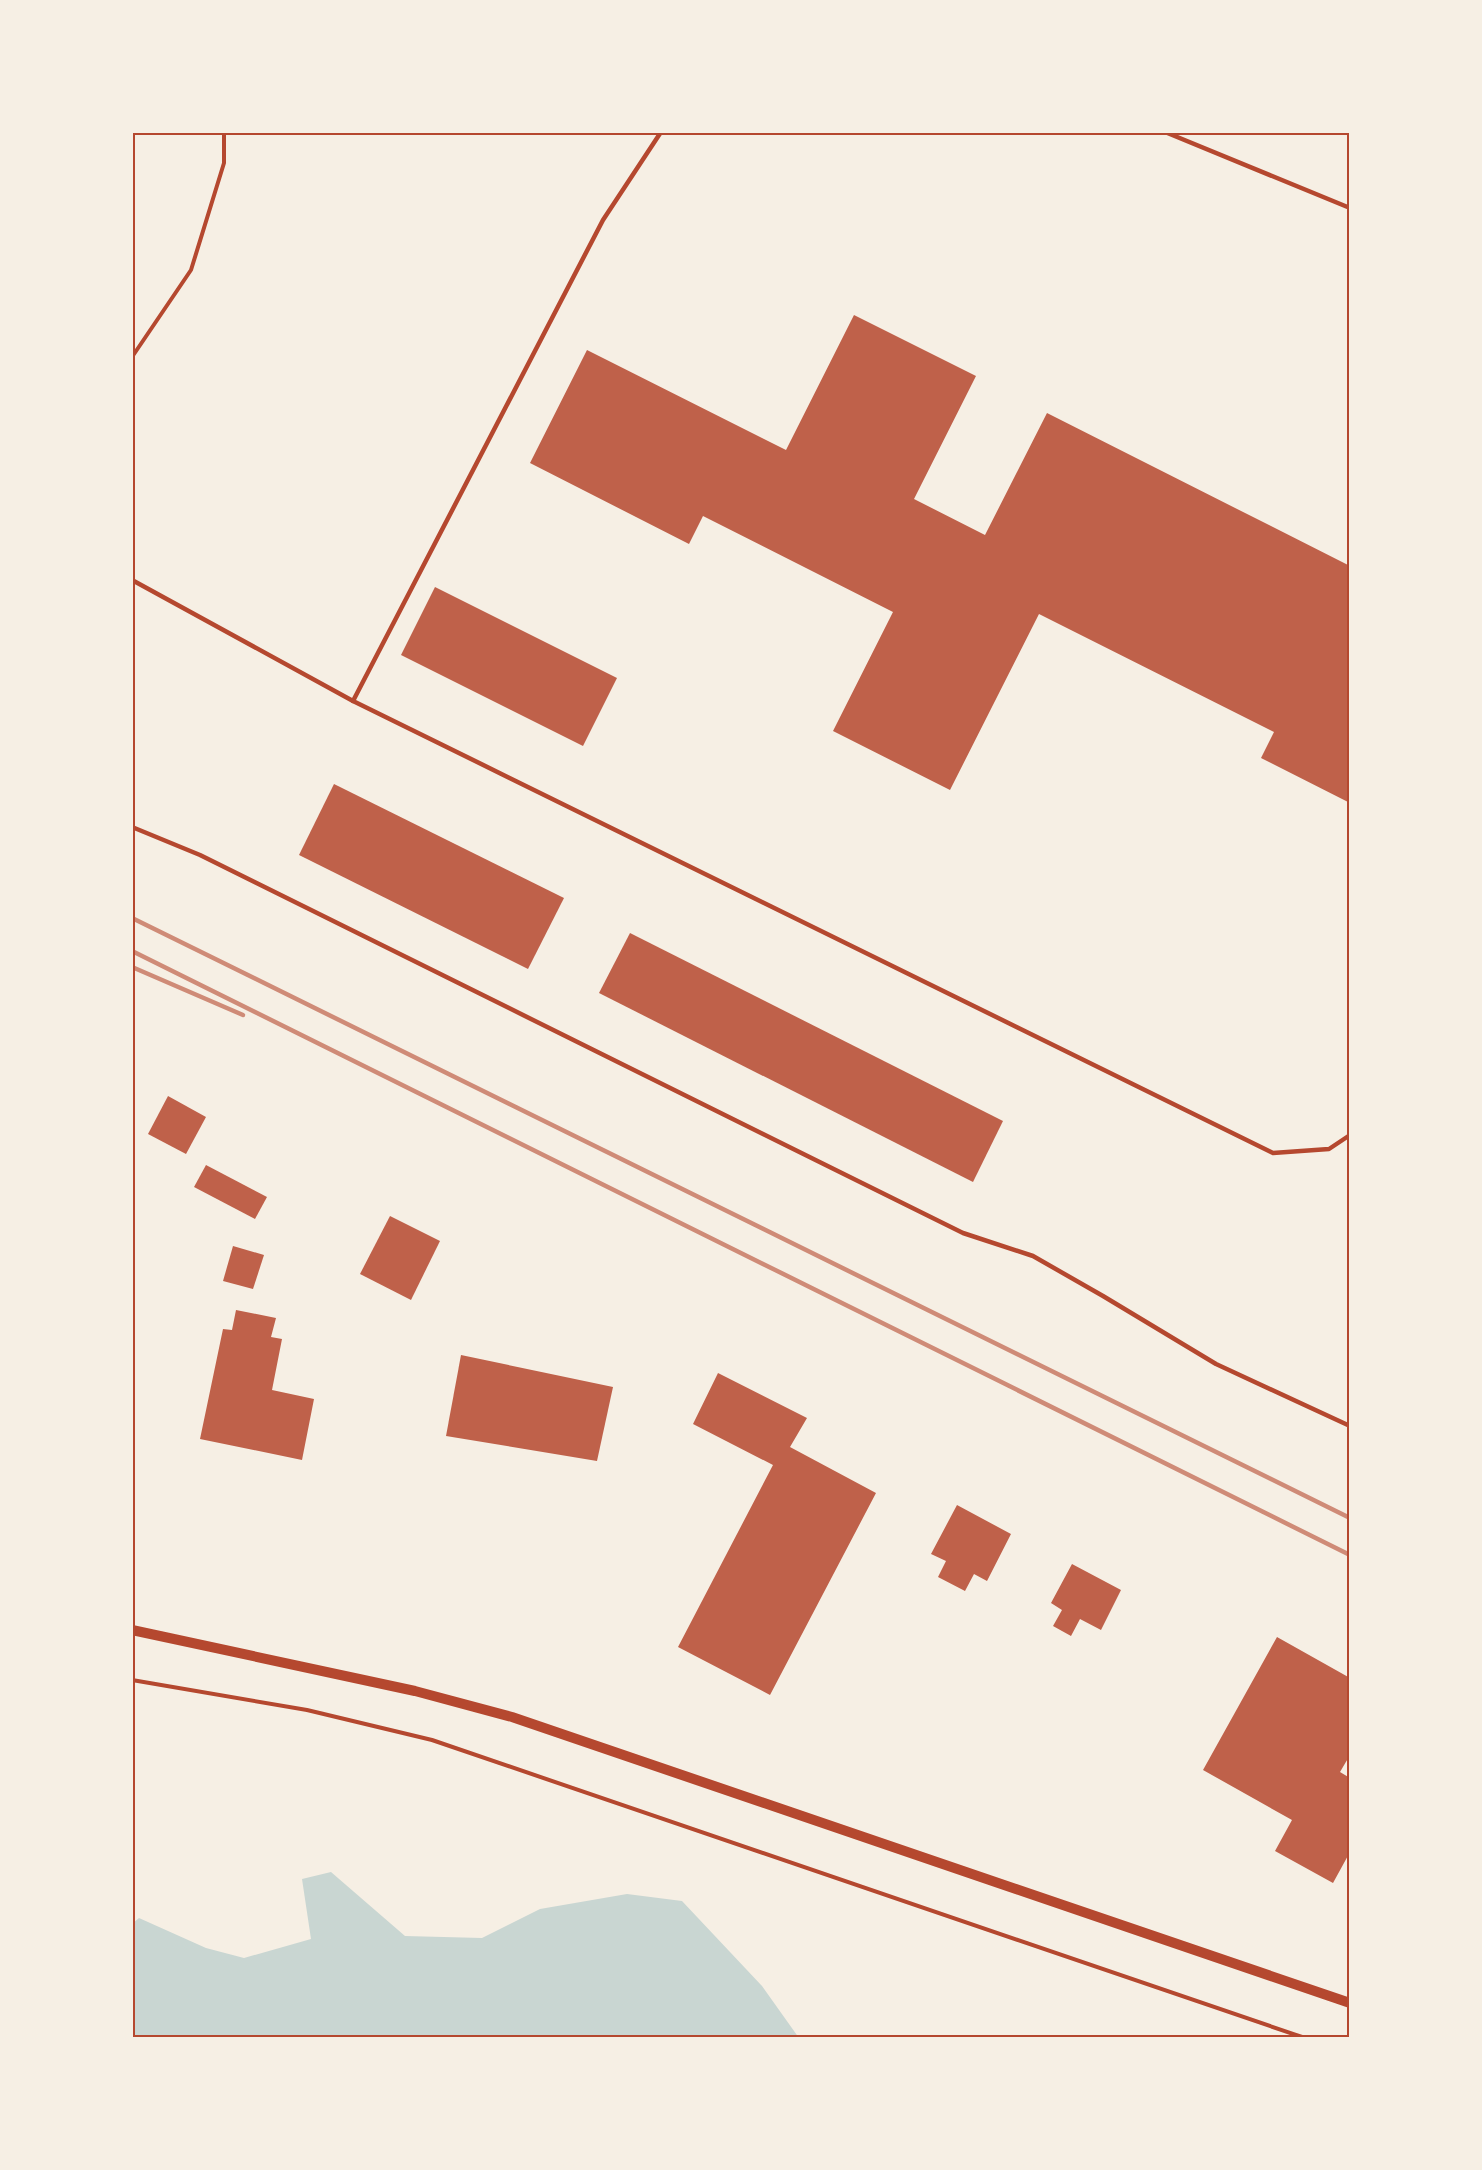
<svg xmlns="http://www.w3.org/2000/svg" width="1482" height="2170" font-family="Montserrat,sans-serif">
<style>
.water{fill:#c9d6d2}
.building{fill:#bf614a}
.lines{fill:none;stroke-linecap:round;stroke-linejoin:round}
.path{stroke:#b5482f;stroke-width:4}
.service{stroke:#b5482f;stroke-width:4.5}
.tertiary{stroke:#b5482f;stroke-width:10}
.rail{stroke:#cf8b77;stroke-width:4.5}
.neatline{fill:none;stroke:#b5482f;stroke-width:2}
</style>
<rect width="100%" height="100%" fill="#f6efe4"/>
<polygon class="water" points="331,1872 405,1936 482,1938 540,1909 627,1894 682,1901 762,1986 799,2038 132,2038 132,1924 139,1918 206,1948 244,1958 311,1939 302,1879"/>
<g class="building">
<polygon points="854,315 976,376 914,499 985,535 1047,413 1350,566 1350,803 1261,758 1274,732 1039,614 950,790 833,731 893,612 703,516 689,544 530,463 587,350 786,450"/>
<polygon points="435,587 617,678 583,746 401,655"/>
<polygon points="334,784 564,898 528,969 299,855"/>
<polygon points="630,933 1003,1121 973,1182 599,993"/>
<polygon points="168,1096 206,1117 186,1154 148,1134"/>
<polygon points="206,1165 267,1197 255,1219 194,1187"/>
<polygon points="390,1216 440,1241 411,1300 360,1274"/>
<polygon points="233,1246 264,1255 253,1289 223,1281"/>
<polygon points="236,1310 276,1318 271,1337 282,1339 272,1390 314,1399 302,1460 200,1439 223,1329 232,1330"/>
<polygon points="461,1355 613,1387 597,1461 446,1436"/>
<polygon points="718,1373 807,1418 790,1447 876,1493 770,1695 678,1647 773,1465 693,1424"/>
<polygon points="957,1505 1011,1534 987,1581 974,1574 965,1591 938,1577 946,1561 931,1554"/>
<polygon points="1072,1564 1121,1590 1101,1630 1080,1619 1071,1636 1053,1626 1062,1610 1051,1603"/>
<polygon points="1277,1637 1350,1678 1350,1755 1340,1772 1350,1778 1350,1852 1333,1883 1275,1851 1292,1820 1203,1770"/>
</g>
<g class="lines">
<g class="path">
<polyline points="132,357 191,270 224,163 224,132"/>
<polyline points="132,1680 307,1710 432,1740 1305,2038"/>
</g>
<g class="service">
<polyline points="1165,132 1350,208"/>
<polyline points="132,580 353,701 1273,1153 1329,1149 1350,1135"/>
<polyline points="353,701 603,220 661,132"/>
<polyline points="132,827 200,855 963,1233 1033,1256 1103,1296 1216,1364 1350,1426"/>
</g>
<polyline class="tertiary" points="132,1630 415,1691 512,1717 1350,2003"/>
<g class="rail">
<polyline points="132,918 1350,1518"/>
<polyline points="132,951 1350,1555"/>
<polyline points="132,967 243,1015"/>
</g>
</g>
<rect width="1482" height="2170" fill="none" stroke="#f6efe4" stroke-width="267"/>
<rect x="134" y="134" width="1214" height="1902" class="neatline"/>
</svg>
